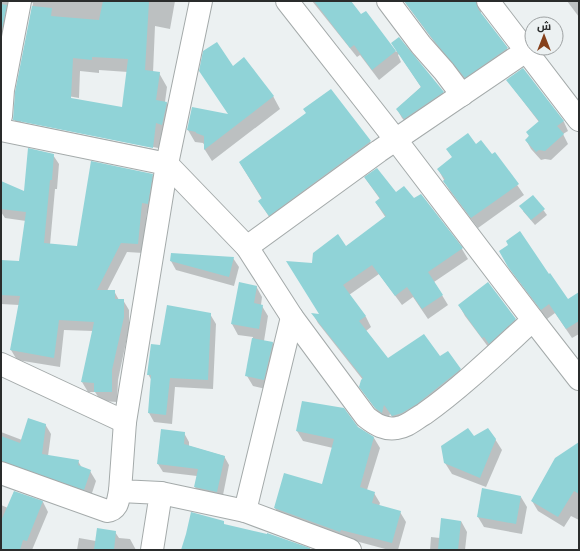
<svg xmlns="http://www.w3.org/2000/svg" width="580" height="551" font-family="'IBM Plex Serif',Cairo,serif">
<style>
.shadow{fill:#0003;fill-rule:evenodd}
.building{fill:#90d3d7;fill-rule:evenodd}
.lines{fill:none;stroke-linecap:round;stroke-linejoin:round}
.minor-casing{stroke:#a4aaaa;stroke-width:24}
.minor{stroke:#fff;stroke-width:22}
</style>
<rect width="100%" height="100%" fill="#ecf1f2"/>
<g class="shadow">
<path d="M1 1H175L170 29 155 26 153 73H159L167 87 165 102 167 103 174 116 161 162 22 133 14 119 123 108 128 72 99 70V73L80 71 79 98 28 89 20 75 33 3 30 2 1 84ZM21 120 158 148V150L21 122Z"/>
<polygon points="312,1 350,1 361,16 366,12 396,52 397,51 443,92 448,102 410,127 402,118 397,109 421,87 399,54 398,55 401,62 379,80 360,55 357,57"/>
<polygon points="404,1 477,1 481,8 481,14 507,49 513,58 471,87 438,47"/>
<polygon points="567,1 579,1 579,17"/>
<polygon points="233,67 273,96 280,109 212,161 205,150 205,146 203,143 195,142 188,130 229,116"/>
<polygon points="523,69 564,122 568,131 563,134 568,144 551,160 545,159 541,160 531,149 526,140 539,122 513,88 508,80"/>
<polygon points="331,90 370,142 378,156 277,229 259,201 262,199 240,163 307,114"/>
<polygon points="475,145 492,156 495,153 524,195 478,228 450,191 438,169 453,158 447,149"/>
<polygon points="53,155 59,164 57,189 55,189 50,245 78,247 152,175 158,185 153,213 147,212 143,253 127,252 107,291 114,291 119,300 123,300 129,310 129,328 118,380 117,402 101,401 95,392 88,392 82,382 93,331 64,330 60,367 17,360 11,350 19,305 1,304 1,261 20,262 26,221 5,218 1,212 1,188 25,193"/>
<polygon points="365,178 396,193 413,200 421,195 462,249 468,259 434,282 448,305 428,319 413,297 402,305 379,274 349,295 366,317 371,327 366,331 388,360 440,358 460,369 466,379 399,426 390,414 387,422 382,418 360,387 363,380 318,323 313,314 320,315 312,264 346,247 386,218 376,203 380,199"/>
<polygon points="533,196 547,215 535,225 523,211"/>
<polygon points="500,252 548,275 568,300 579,293 579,334 572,338 555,313 547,319 515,276"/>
<polygon points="233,258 239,267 234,286 176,270 171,261"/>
<polygon points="256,286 262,297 261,305 262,306 268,316 264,341 273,343 279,353 270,390 253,386 247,376 253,337 238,335 232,324"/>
<polygon points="459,305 515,319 521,330 489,348 465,316"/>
<polygon points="210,314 216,324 213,389 175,387 172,424 154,422 149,413 152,381 148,374 161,346"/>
<polygon points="45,424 51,434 48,456 78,461 82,468 90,471 96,481 90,499 1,472 1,432 22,440"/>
<polygon points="358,428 374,438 380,448 367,490 374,493 380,503 379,506 400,512 406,522 398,550 389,550 322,532 281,518 275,508 323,485 333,448 303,441 297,431"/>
<polygon points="184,433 189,442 189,446 224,456 229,465 222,500 200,496 195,487 197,476 163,472 158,464"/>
<polygon points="474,438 495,439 502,450 486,487 452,474 445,463"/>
<polygon points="579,446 579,520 571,516 564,527 538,511 532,501"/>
<polygon points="14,492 43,502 48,512 32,550 1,550 1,505 8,508"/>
<polygon points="521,497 527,507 522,534 484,527 478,517"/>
<polygon points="461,521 467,532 465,550 430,550 431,537 440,538"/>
<polygon points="115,532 119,538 130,539 136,550 77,550 79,538 96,541"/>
</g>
<g class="building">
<path d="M103 1H149L145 70 160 72 156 100 167 102 162 125 156 123 153 148 13 120 15 92 32 6 52 8 51 16 99 20ZM92 57 128 59 122 107 71 98 73 58 92 60Z"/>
<polygon points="314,1 351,1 361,14 366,11 396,51 372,70 354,45 350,48"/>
<polygon points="404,1 476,1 478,9 508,48 465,78 431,37"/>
<polygon points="1,4 7,5 1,34"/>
<polygon points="399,37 444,92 404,119 396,109 421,87 391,43"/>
<polygon points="217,42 233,66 244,57 274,96 204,150 204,136 196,133 196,132 187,130 192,107 228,114 199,71 203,51"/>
<polygon points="523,68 564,121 557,126 564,134 545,151 539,150 536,152 525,140 529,136 526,132 539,121 506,80"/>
<polygon points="331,89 371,141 269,216 258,201 262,198 239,162 306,113 303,109"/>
<polygon points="468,133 476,144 481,140 492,154 495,152 519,184 471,218 443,181 445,179 437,169 452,157 446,149"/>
<polygon points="28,148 54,154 52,180 50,180 44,243 77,246 91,161 153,174 148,204 142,203 138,244 121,243 97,290 115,290 115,299 124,299 124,317 112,370 112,392 94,392 94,383 81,382 94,322 59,320 54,358 10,350 20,296 1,295 1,260 19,261 26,212 1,209 1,181 24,191"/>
<polygon points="377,168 396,192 404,186 414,198 421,194 463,248 428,272 443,295 422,309 407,287 395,296 372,265 343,285 366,316 359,321 388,358 424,334 440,356 448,351 461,369 417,404 402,413 392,416 384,405 382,413 375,408 359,387 361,380 363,378 311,313 319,314 286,261 312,263 313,253 338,234 346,246 386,216 375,202 380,198 364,177"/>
<polygon points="533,195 545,209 531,220 519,206"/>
<polygon points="520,231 549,274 550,273 568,299 579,292 579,321 566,329 549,304 541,310 508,267 499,251 508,245 506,241"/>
<polygon points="171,253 234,257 229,277 170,261"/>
<polygon points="239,282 257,286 254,303 263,305 259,329 231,324"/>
<polygon points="488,282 516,319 489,344 484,337 482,338 458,305"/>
<polygon points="167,305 211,313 208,380 170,378 166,415 148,413 151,375 147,375 151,344 160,345"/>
<polygon points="252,338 273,342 264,380 245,376"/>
<polygon points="302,401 344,408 358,427 374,437 360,487 375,492 372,503 401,511 392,543 341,530 340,532 274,508 284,473 322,484 334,439 296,431"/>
<polygon points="28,418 46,424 42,454 79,460 78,465 91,470 84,490 1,461 1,436 20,443"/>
<polygon points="468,428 474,436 488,428 496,439 480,478 444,463 441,446"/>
<polygon points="161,429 185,432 184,444 225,456 217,492 194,487 198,469 157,464"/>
<polygon points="579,442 579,494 574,491 558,517 531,501 555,458"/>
<polygon points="482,488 521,496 516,524 477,517"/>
<polygon points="14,491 43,501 27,541 23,540 20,550 1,550 1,521"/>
<polygon points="191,512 224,521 224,524 267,534 267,533 310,548 310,550 181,550 186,534"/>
<polygon points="441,518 461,521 458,550 438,550"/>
<polygon points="97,528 116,531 114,550 94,550"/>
</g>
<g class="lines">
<defs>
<g id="minor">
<polyline points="388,1 421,45 444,71 462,95"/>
<polyline points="488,1 579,120"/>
<polyline points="1,116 3,90 20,1"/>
<path d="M1 130 167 164 247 247 292 317 366 417C376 425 385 430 397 428 407 427 415 419 424 414 462 387 498 352 533 320L396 140 287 1"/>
<polyline points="247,247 379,151 526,51"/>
<polyline points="533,320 579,379"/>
<polyline points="1,364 125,422"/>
<path d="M1 473 107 511C118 510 118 500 120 491"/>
<polyline points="161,493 245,511 350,550"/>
<polyline points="245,511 292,317"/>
<polyline points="152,550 161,493 120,491 125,422 167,164 201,1"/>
</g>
</defs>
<use href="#minor" class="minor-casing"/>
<use href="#minor" class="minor"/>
</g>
<rect width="580" height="551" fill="none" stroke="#2a2c2c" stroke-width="4"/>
<g transform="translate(544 36)"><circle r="19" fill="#ecf1f2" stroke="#9ea2a3"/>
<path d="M0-3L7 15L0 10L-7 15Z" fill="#86401b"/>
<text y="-6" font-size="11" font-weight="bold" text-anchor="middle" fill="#2a2c2c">ش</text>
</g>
</svg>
